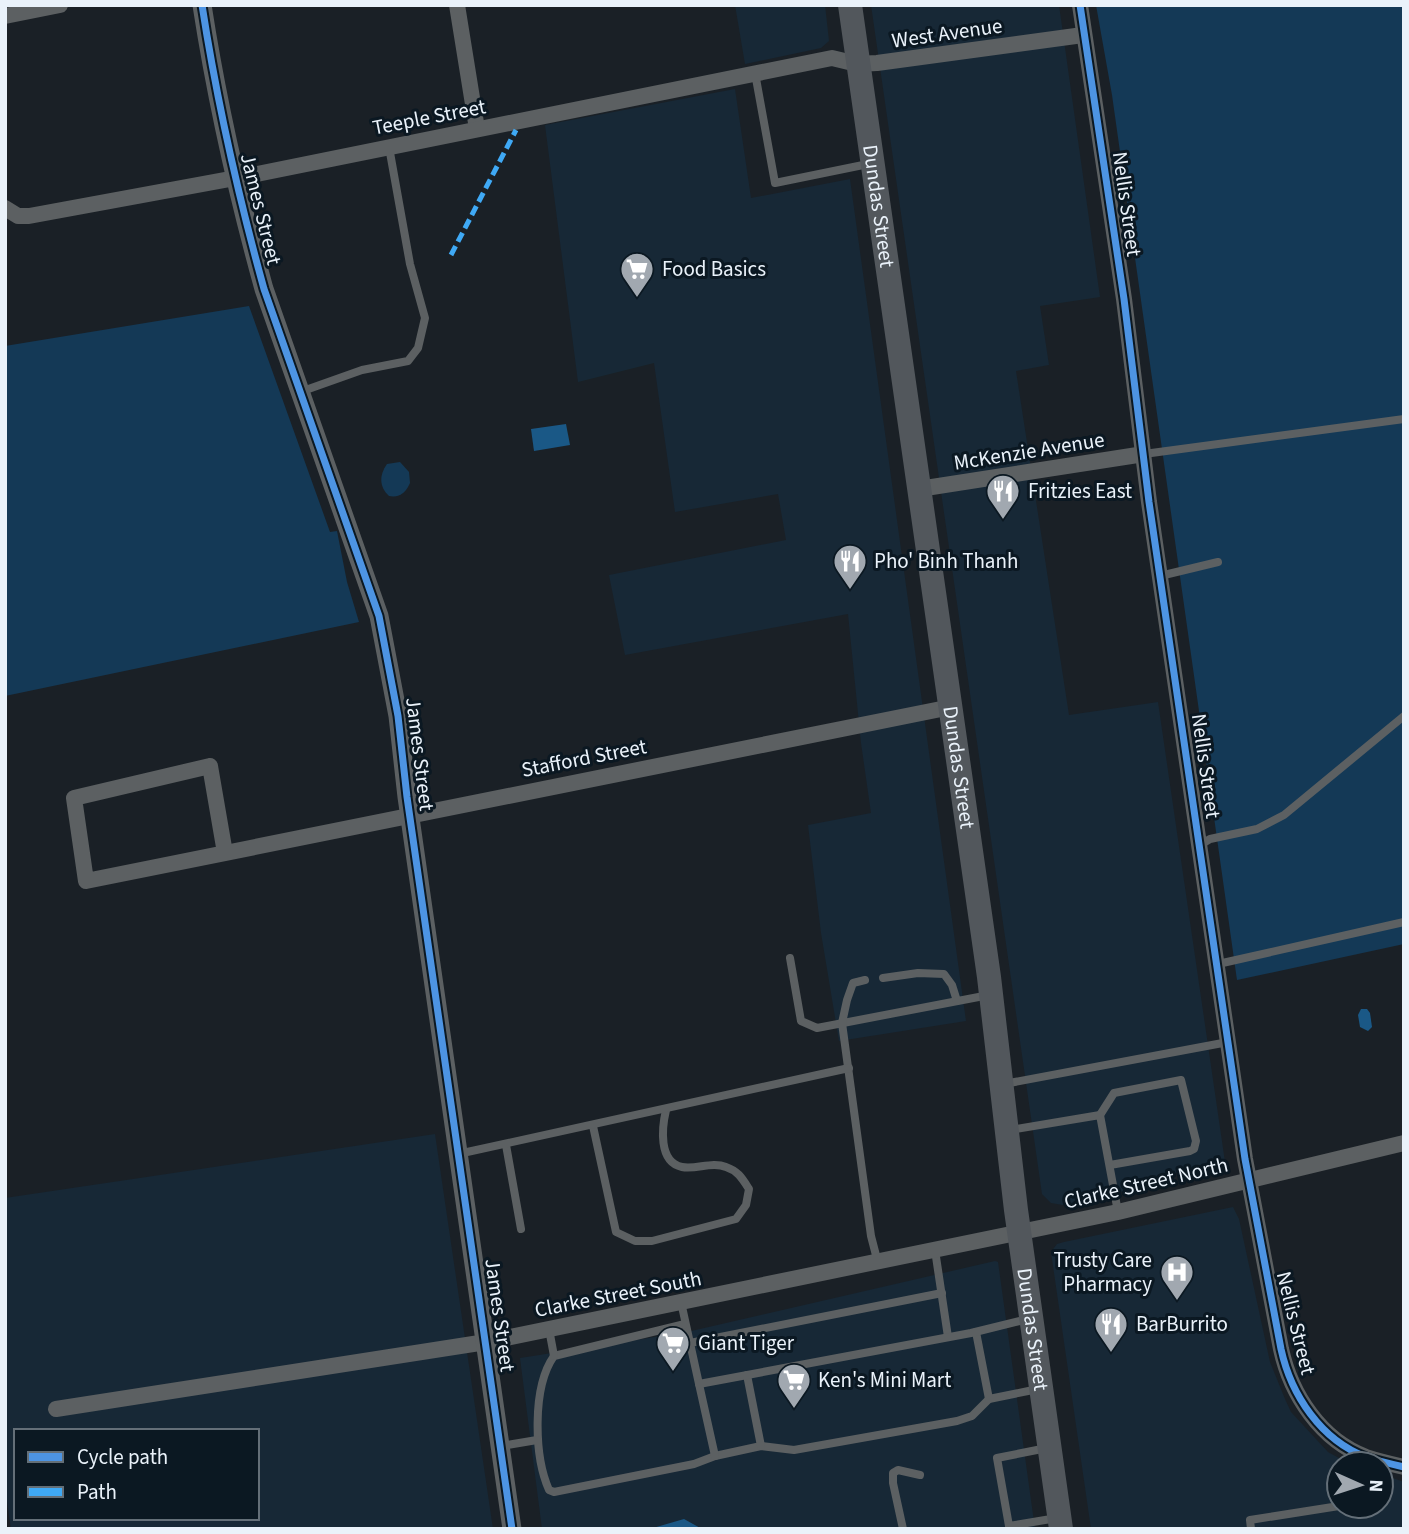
<svg xmlns="http://www.w3.org/2000/svg" width="1409" height="1534" font-family="'Source Sans 3',sans-serif">
<style>
.built{fill:#172836;fill-rule:evenodd}
.green{fill:#143956}
.water{fill:#1a5886}
.lines{fill:none;stroke-linecap:round;stroke-linejoin:round}
.service{stroke:#5c6062;stroke-width:8}
.minor{stroke:#5c6062;stroke-width:16}
.tertiary{stroke:#5c6062;stroke-width:19}
.primary{stroke:#52575c;stroke-width:24}
.quiet{stroke:#3fa9f5;stroke-width:5;stroke-dasharray:10 5;stroke-linecap:butt}
.cycleway-casing{stroke:#0b1822;stroke-width:11}
.cycleway{stroke:#4d94e3;stroke-width:7}
.labels{text-anchor:middle;stroke-width:6;stroke-linejoin:round;paint-order:stroke}
.street-label{font-size:21px;fill:#eaf2fa;stroke:#0b1822}
.poi-label{font-size:21px;fill:#eaf2fa;stroke:#0b1822;text-anchor:start}
</style>
<rect width="100%" height="100%" fill="#1a2026"/>
<g class="built">
<polygon points="735,5 825,5 829,41 821,48 745,64"/>
<polygon points="871,5 1059,5 1100,297 1040,306 1049,365 1016,371 1069,715 1158,702 1225,1162 1167,1175 1154,1184 1147,1186 1063,1205 1051,1203 1042,1194"/>
<polygon points="735,89 751,198 850,179 966,1021 839,1041 821,933 808,825 871,813 861,743 848,614 625,655 609,575 786,540 778,494 675,512 654,363 578,382 545,125"/>
<path d="M435 1134 493 1529H11L5 1488V1198ZM16 1431H257V1518H16Z"/>
<polygon points="1233,1207 1239,1219 1270,1362 1285,1399 1291,1412 1328,1452 1350,1464 1339,1464 1339,1506 1381,1506 1381,1474 1404,1482 1404,1529 1091,1529 1051,1252 1057,1244 1064,1242"/>
<polygon points="995,1261 998,1262 1035,1529 542,1529 520,1358 687,1332"/>
</g>
<g class="green">
<polygon points="1096,5 1404,5 1404,944 1237,980 1112,95"/>
<polygon points="249,306 330,532 337,531 347,582 359,622 5,696 5,346"/>
<path d="M400 462 409 472 410 483C406 492 400 498 389 496 379 487 379 475 387 464Z"/>
</g>
<g class="water">
<polygon points="566,424 570,445 534,451 531,429"/>
<polygon points="1361,1009 1367,1009 1370,1013 1372,1027 1368,1031 1360,1027 1358,1015"/>
<polygon points="684,1519 702,1529 653,1529 653,1528"/>
</g>
<g class="lines">
<g class="service">
<polyline points="755,73 775,183 868,164"/>
<polyline points="300,392 362,370 408,361 418,348 425,318 410,264 389,147"/>
<polyline points="1144,454 1404,419"/>
<polyline points="1160,576 1218,562"/>
<polyline points="1200,845 1210,839 1257,829 1284,815 1404,716"/>
<polyline points="790,958 801,1021 817,1028 989,995"/>
<polyline points="1218,964 1404,922"/>
<polyline points="883,978 918,973 944,974 952,985 957,1001"/>
<polyline points="865,980 853,983 847,1000 842,1023 871,1236 878,1263"/>
<polyline points="1004,1084 1228,1042"/>
<polyline points="1100,1115 1114,1093 1181,1080 1196,1141 1194,1149 1190,1151 1110,1165"/>
<path d="M593 1126 616 1232 635 1241H652L736 1219 746 1205 749 1189C742 1178 738 1171 726 1167 712 1161 696 1170 682 1167 658 1162 662 1127 666 1110"/>
<polyline points="1010,1130 1100,1115 1118,1212"/>
<polyline points="506,1145 521,1229"/>
<polyline points="458,1154 849,1068"/>
<polyline points="935,1250 948,1337"/>
<polyline points="681,1302 699,1384"/>
<path d="M685 1324 554 1356C532 1387 534 1456 549 1490L554 1492 694 1464 715 1456 761 1446 794 1450 957 1421 972 1416 989 1399"/>
<polyline points="549,1329 554,1356"/>
<polyline points="976,1332 989,1399 1038,1389"/>
<polyline points="690,1343 942,1293"/>
<polyline points="747,1375 761,1446"/>
<polyline points="501,1446 537,1440"/>
<polyline points="1047,1448 997,1458 1009,1526 1057,1518"/>
<polyline points="715,1456 699,1384 971,1333 1028,1319"/>
<polyline points="903,1529 893,1483 893,1473 898,1470 920,1475"/>
<polyline points="1251,1529 1250,1520 1339,1506"/>
</g>
<g class="minor">
<polyline points="457,5 477,129"/>
<path d="M1080 5 1124 299 1149 502 1245 1159 1281 1349C1291 1395 1321 1440 1366 1457 1378 1461 1391 1464 1404 1467"/>
<polyline points="5,16 60,5"/>
<polyline points="5,208 18,216 29,216 257,174 832,58 857,64 877,63 1083,35"/>
<polyline points="919,489 1144,454"/>
<path d="M225 853 210 766 74 798 86 881C374 823 662 764 951 707"/>
<polyline points="56,1409 486,1342 1118,1212 1404,1143"/>
</g>
<path class="tertiary" d="M202 5C217 102 238 195 264 289L379 616 398 716 407 797 512 1529"/>
<path class="primary" id="s1" d="M850 5 989 977 1016 1210 1061 1529"/>
<polyline class="quiet" points="451,255 516,130"/>
<defs>
<g id="cycleway">
<path d="M202 5C217 102 238 195 264 289L379 616 398 716 407 797 512 1529"/>
<path d="M1080 5 1124 299 1149 502 1245 1159 1281 1349C1291 1395 1321 1440 1366 1457 1378 1461 1391 1464 1404 1467"/>
</g>
</defs>
<use href="#cycleway" class="cycleway-casing"/>
<use href="#cycleway" class="cycleway"/>
</g>
<defs>
<symbol id="supermarket-pin" viewBox="-11 -11 22 30"><path d="M0 17L-7.5 6A9.5 9.5 0 1 1 7.5 6Z" fill="#a1a8b0" stroke="#0b1822"/><path d="M-6-5.5h2.5l.6 2H6L4.5 2H-2.5L-4.4-4H-6ZM-1.5 3.2a1.3 1.3 0 1 0 .1 0ZM3 3.2a1.3 1.3 0 1 0 .1 0Z" fill="#fff"/></symbol>
<symbol id="restaurant-pin" viewBox="-11 -11 22 30"><path d="M0 17L-7.5 6A9.5 9.5 0 1 1 7.5 6Z" fill="#a1a8b0" stroke="#0b1822"/><path d="M-5-6h1v4h1v-4h1v4h1v-4h1v5L-1.5 .5V6h-2V.5L-5-1ZM5-6V6H3V1.5H1.5Q1.5-4 5-6Z" fill="#fff"/></symbol>
<symbol id="hospital-pin" viewBox="-11 -11 22 30"><path d="M0 17L-7.5 6A9.5 9.5 0 1 1 7.5 6Z" fill="#a1a8b0" stroke="#0b1822"/><path d="M-5-5h3v3.5h4V-5h3V5h-3V1.5h-4V5h-3Z" fill="#fff"/></symbol>
</defs>
<g fill-rule="evenodd">
<use href="#supermarket-pin" x="618" y="250" width="38" height="52"/>
<use href="#restaurant-pin" x="984" y="472" width="38" height="52"/>
<use href="#restaurant-pin" x="831" y="542" width="38" height="52"/>
<use href="#hospital-pin" x="1158" y="1253" width="38" height="52"/>
<use href="#restaurant-pin" x="1092" y="1305" width="38" height="52"/>
<use href="#supermarket-pin" x="654" y="1324" width="38" height="52"/>
<use href="#supermarket-pin" x="775" y="1361" width="38" height="52"/>
</g>
<g class="labels">
<g class="street-label">
<text transform="translate(947 33) rotate(-8)" y="7">West Avenue</text>
<text transform="translate(429 117) rotate(-11)" y="7">Teeple Street</text>
<text transform="translate(1127 204) rotate(82)" y="7">Nellis Street</text>
<text dy="7" stroke="none"><textPath href="#s1" startOffset="203">Dundas Street</textPath></text>
<text transform="translate(261 209) rotate(76)" y="7">James Street</text>
<text transform="translate(1029 451) rotate(-9)" y="7">McKenzie Avenue</text>
<text transform="translate(420 754) rotate(83)" y="7">James Street</text>
<text transform="translate(584 758) rotate(-11)" y="7">Stafford Street</text>
<text transform="translate(1206 766) rotate(82)" y="7">Nellis Street</text>
<text dy="7" stroke="none"><textPath href="#s1" startOffset="770">Dundas Street</textPath></text>
<text transform="translate(1146 1183) rotate(-13)" y="7">Clarke Street North</text>
<text transform="translate(618 1294) rotate(-11)" y="7">Clarke Street South</text>
<text transform="translate(500 1315) rotate(82)" y="7">James Street</text>
<text transform="translate(1296 1323) rotate(76)" y="7">Nellis Street</text>
<text dy="7" stroke="none"><textPath href="#s1" startOffset="1337">Dundas Street</textPath></text>
</g>
<g class="poi-label">
<text x="662" y="276">Food Basics</text>
<text x="1028" y="498">Fritzies East</text>
<text x="874" y="568">Pho' Binh Thanh</text>
<text x="1152" y="1267" text-anchor="end">Trusty Care<tspan x="1152" dy="24">Pharmacy</tspan></text>
<text x="1136" y="1331">BarBurrito</text>
<text x="698" y="1350">Giant Tiger</text>
<text x="818" y="1387">Ken's Mini Mart</text>
</g>
</g>
<rect width="1409" height="1534" fill="none" stroke="#eaf2fa" stroke-width="14"/>
<rect x="14" y="1429" width="245" height="91" fill="#0b1822" stroke="#646f78" stroke-width="2"/>
<rect x="28" y="1452" width="35" height="10" fill="#4d94e3" stroke="#646f78" stroke-width="2"/>
<text x="77" y="1464" font-size="21" fill="#eaf2fa">Cycle path</text>
<rect x="28" y="1487" width="35" height="10" fill="#3fa9f5" stroke="#646f78" stroke-width="2"/>
<text x="77" y="1499" font-size="21" fill="#eaf2fa">Path</text>
<g transform="translate(1360 1485) rotate(93)"><circle r="33" fill="#0b1822" stroke="#646f78" stroke-width="2"/>
<path d="M0-5L12 26L0 18L-12 26Z" fill="#a1a8b0"/>
<text y="-10" font-size="19" font-weight="bold" text-anchor="middle" fill="#eaf2fa">N</text>
</g>
</svg>
